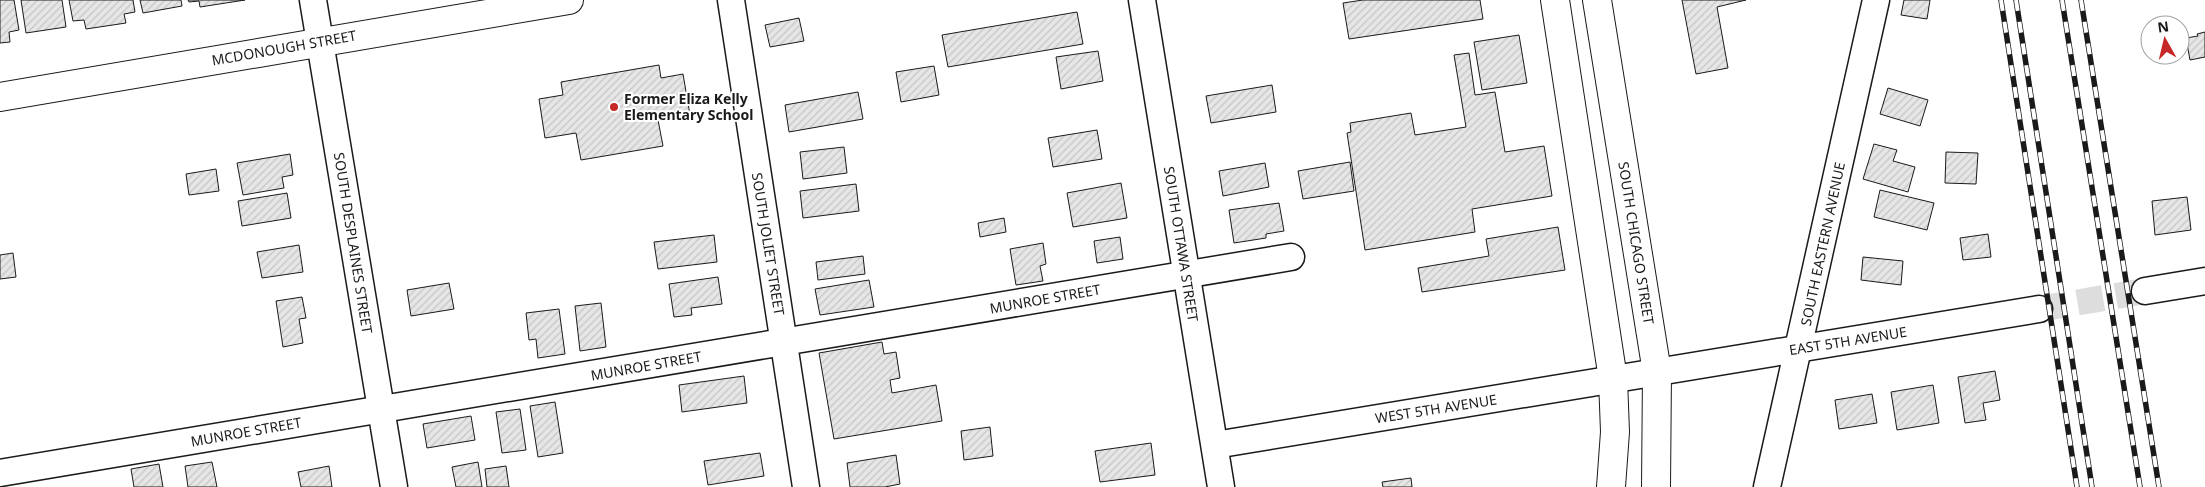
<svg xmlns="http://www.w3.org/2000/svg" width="2205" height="487" font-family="'Noto Sans',sans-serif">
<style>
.building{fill:url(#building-hatch);stroke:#1a1a1a}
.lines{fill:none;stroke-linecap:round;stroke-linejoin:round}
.minor-tunnel{stroke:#ddd;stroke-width:26;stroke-dasharray:26 13;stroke-linecap:butt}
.minor-casing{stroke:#1a1a1a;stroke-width:29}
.major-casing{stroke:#1a1a1a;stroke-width:30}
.minor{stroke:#fff;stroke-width:26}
.major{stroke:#fff;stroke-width:28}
.rail-casing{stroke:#1a1a1a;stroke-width:5.5}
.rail{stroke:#fff;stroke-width:4;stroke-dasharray:11;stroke-linecap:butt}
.poi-dot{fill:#c62828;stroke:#fff;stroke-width:2}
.labels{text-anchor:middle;stroke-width:4;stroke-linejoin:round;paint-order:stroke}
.street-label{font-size:14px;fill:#1a1a1a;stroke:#fff}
.poi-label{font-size:14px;font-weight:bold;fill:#1a1a1a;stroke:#fff;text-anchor:start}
</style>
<defs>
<pattern id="building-hatch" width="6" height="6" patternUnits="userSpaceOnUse" patternTransform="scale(1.25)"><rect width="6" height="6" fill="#e6e6e6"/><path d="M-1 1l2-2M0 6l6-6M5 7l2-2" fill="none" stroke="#c5c5c5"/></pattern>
</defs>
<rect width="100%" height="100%" fill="#fff"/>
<g class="building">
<polygon points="0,0 14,0 19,30 9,32 10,42 0,43"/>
<polygon points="21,0 62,0 66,27 26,33"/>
<polygon points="69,0 133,0 135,12 124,14 126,23 86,29 84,20 73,21"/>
<polygon points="140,0 181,0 182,6 143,13"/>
<polygon points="188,0 245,0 200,7 199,1 189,2"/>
<polygon points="1363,0 1480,0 1483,19 1349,39 1343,3"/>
<polygon points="1682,0 1746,0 1717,7 1728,68 1696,74"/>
<polygon points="1904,0 1930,0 1927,19 1901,15"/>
<polygon points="1077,12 1083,44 948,67 942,35"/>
<polygon points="799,18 804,41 770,47 765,25"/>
<polygon points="2205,32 2205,57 2190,60 2186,38 2198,36 2197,34"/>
<polygon points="1519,35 1527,83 1482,90 1474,42"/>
<polygon points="1098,51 1103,81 1061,89 1056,57"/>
<polygon points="1469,53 1475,95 1495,92 1505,152 1544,146 1552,196 1472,209 1475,232 1365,250 1347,133 1351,132 1350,123 1411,113 1415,135 1466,127 1454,55"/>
<polygon points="659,65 661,78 683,74 690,115 658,120 663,146 581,160 576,133 545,138 539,99 563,95 561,82"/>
<polygon points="934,66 939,95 901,102 896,72"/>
<polygon points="1272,85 1276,112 1211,123 1206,96"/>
<polygon points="1888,88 1928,100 1920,126 1880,114"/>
<polygon points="858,92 863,119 789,132 785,105"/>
<polygon points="1097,130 1102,159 1053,167 1048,138"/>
<polygon points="1874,144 1897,150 1893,161 1915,167 1908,192 1863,179"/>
<polygon points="844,147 847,173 803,179 800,152"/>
<polygon points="1946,152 1978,153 1976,184 1945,183"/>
<polygon points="290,154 293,175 282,177 284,188 243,195 237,163"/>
<polygon points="1350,162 1354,191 1303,199 1298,171"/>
<polygon points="1265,163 1269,187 1223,196 1219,171"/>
<polygon points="216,169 219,191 189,195 186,174"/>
<polygon points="1121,183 1127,218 1073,227 1067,193"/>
<polygon points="856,184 859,211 803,218 800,191"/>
<polygon points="1880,190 1934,203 1927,230 1874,217"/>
<polygon points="287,193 291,218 242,226 238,201"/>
<polygon points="2187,197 2191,230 2155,235 2152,201"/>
<polygon points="1279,203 1284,231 1266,234 1266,238 1234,243 1229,210"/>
<polygon points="1004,218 1006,232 980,237 978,223"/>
<polygon points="1558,227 1565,270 1422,292 1418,268 1489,256 1486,239"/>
<polygon points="1988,234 1991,257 1963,260 1960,238"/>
<polygon points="714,235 717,262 658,269 654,242"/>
<polygon points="1120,237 1123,259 1097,263 1094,241"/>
<polygon points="1043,243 1046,264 1040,266 1043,281 1016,285 1010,249"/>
<polygon points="299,245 303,272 262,278 257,252"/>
<polygon points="13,253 16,277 0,279 0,255"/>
<polygon points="863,256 865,274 818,280 816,262"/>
<polygon points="1863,257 1903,261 1901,285 1861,280"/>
<polygon points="718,277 722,304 691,308 692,315 674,317 669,284"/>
<polygon points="869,280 874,307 820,315 815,289"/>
<polygon points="449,283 454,309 411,316 407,290"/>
<polygon points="302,297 306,318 299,319 303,343 283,347 276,301"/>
<polygon points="601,303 606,347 580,351 575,306"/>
<polygon points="559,309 565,354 538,358 536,339 529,340 526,313"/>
<polygon points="882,342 884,354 896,352 900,378 890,380 892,393 936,385 942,421 834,439 819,353"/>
<polygon points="1995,371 2000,400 1983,403 1986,420 1965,423 1958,377"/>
<polygon points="744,376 747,403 682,412 679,385"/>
<polygon points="1933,385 1939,423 1897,430 1891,392"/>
<polygon points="1872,394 1877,423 1839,429 1835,400"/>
<polygon points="555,402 563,453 538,457 530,406"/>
<polygon points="520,409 526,450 502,453 496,412"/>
<polygon points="471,416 475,440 427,448 423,424"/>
<polygon points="990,427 993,456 964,460 961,431"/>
<polygon points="1151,443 1155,475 1100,482 1095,451"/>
<polygon points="760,453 764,476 708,485 704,461"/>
<polygon points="896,455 900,484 885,487 850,487 847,463"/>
<polygon points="212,462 217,487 188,487 185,466"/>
<polygon points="478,462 482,487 456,487 452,467"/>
<polygon points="159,464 163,487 134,487 131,469"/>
<polygon points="329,466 332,487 301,487 298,472"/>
<polygon points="506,466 509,487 487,487 485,469"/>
<polygon points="1411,478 1412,487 1383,487 1382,482"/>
</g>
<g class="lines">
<polyline class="minor-tunnel" points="2039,309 2145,291"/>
<defs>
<g id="minor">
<polyline points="313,0 394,487"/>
<polyline points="731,0 806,487"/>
<polyline points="1142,0 1221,487"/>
<polyline points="2145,291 2205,281"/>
<polyline points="1215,445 2039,309"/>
<polyline points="0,473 1291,257"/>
<polyline points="1767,487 1876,0"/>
</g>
<g id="major">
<polyline points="1555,0 1613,379 1615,432 1611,487"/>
<polyline points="1597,0 1657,372 1656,487"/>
<polyline points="0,97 569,0"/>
</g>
</defs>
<use href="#minor" class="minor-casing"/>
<use href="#major" class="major-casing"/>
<use href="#minor" class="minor"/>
<use href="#major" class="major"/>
<defs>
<g id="rail">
<polyline points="2001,0 2077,487"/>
<polyline points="2016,0 2092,487"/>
<polyline points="2062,0 2140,487"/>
<polyline points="2081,0 2159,487"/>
</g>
</defs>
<use href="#rail" class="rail-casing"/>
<use href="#rail" class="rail"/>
</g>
<circle class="poi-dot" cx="614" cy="107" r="5"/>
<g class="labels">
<g class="street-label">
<text transform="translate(284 48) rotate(-10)" y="5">MCDONOUGH STREET</text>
<text transform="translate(353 243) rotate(81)" y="5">SOUTH DESPLAINES STREET</text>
<text transform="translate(1636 243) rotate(81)" y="5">SOUTH CHICAGO STREET</text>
<text transform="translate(768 244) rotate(81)" y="5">SOUTH JOLIET STREET</text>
<text transform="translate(1181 244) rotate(81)" y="5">SOUTH OTTAWA STREET</text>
<text transform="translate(1823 244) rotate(-78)" y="5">SOUTH EASTERN AVENUE</text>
<text transform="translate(1045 299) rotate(-10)" y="5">MUNROE STREET</text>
<text transform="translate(1848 341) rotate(-9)" y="5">EAST 5TH AVENUE</text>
<text transform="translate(646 366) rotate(-10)" y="5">MUNROE STREET</text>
<text transform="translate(1436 409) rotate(-9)" y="5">WEST 5TH AVENUE</text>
<text transform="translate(246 432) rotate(-10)" y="5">MUNROE STREET</text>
</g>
<g class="poi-label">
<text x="624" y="104">Former Eliza Kelly<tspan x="624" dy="16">Elementary School</tspan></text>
</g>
</g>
<g transform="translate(2165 40) rotate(352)"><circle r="24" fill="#ffffff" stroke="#a3a3a3"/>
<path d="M0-4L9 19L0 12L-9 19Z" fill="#c62828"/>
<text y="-8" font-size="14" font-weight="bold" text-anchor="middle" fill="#1a1a1a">N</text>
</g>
</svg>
